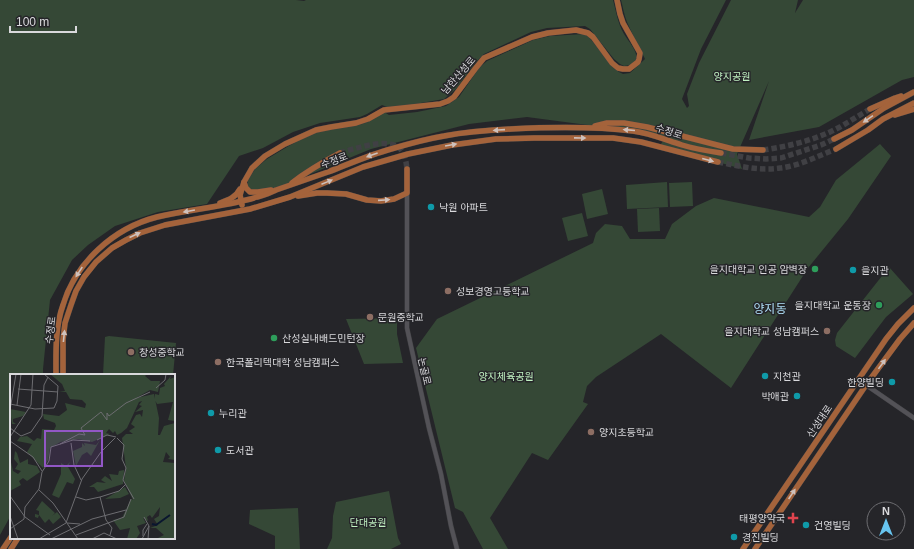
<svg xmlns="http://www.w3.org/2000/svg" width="914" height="549" font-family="Helvetica,'Noto Sans KR',sans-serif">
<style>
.green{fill:#354836}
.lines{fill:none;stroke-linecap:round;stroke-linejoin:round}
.major-tunnel{stroke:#404044;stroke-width:5.5;stroke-dasharray:5.5 3;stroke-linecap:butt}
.minor-casing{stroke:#434346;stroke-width:5}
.major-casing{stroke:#434346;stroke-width:6}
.minor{stroke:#535257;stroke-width:4}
.major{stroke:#a4633b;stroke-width:5.5}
.oneway{fill:#cec1bc}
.culture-dot{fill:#0f9aa8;stroke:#252529;stroke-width:1.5}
.leisure-dot{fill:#2e9e5b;stroke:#252529;stroke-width:1.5}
.education-dot{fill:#8d6e63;stroke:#252529;stroke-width:1.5}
.health-dot{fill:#e0444e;stroke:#252529;stroke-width:1.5}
.labels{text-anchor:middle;stroke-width:3;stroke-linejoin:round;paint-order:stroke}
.street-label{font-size:10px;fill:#d9d9dc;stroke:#252529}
.park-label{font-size:10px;fill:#c1f2c2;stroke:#252529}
.poi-label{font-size:10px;fill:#d9d9dc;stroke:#252529;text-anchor:start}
.quarter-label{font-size:12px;fill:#afdff8;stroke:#252529}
.inset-river{fill:none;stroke:#0a162f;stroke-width:2}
.inset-road{fill:none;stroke:#6d6d71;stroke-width:1}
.view{fill:#9257c6;fill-opacity:0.15;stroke:#9257c6;stroke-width:2}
.inset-edge{fill:none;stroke:#d9d9dc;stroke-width:2}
</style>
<rect width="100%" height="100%" fill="#252529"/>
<g class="green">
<path d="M0 0H296L304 1 306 0H613C616 11 618 24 624 34 629 42 636 49 637 59L631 65 624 66 620 64 614 59 590 29 585 26 547 28 531 32 484 54 477 61 456 89 444 99 415 104 387 107 382 105 367 114 360 117 320 123 293 132 263 148 239 156 207 204 158 212 115 226 88 245 72 260 50 300 43 369V375H11V515L0 535Z"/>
<path d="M621 0H726L701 49 682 99 687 108 689 106 687 94 699 63 731 0H798L795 13 803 0H914V77L902 80 819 127 749 140 769 81 737 154 742 169 660 145 665 139 633 131 527 117 469 124 371 149 279 187 256 193 248 190V180L255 169 267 159 287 147 303 138 322 130 335 129 362 124 369 121 384 112 389 115 417 112 446 106 459 97 479 68 487 61 533 40 550 36 584 34 589 37 613 67 619 72 623 74 630 73 645 59C639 46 632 34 627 22 624 15 623 7 621 0Z"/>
<polygon points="880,144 891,156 848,219 808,268 731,388 661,334 596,377 587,386 583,402 588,404 548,460 532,453 490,518 508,549 483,549 463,512 455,508 416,348 437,319 593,243 596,233 605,224 622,226 630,239 665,239 672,224 696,206 714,198 809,217 820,207 836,180"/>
<polygon points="667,182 668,207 627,209 626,185"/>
<polygon points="692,182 693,206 670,207 669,183"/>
<polygon points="602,189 608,214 587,219 582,194"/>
<polygon points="659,208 660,231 638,232 637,209"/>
<polygon points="582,213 588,236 568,241 562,218"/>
<polygon points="889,267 913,294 886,317 855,358 836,346 835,340 837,333"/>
<polygon points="397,318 397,334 403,363 364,364 346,319"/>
<polygon points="109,336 176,343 173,375 103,375 105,337"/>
<polygon points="389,491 398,538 401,544 391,549 321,549 327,549 332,538 333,516 336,502"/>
<polygon points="298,508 300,549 275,549 275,536 249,524 250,510"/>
</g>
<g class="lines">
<g class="major-tunnel">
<path d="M763 150C790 146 816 140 840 127 850 121 860 115 870 109"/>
<path d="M340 153C353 149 386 138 398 147 405 152 406 161 407 169"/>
<polyline points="721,153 749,158 766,159 781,158 821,145 834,139"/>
<path d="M718 162C738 166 759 171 780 168 799 166 818 156 836 149"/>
</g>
<defs>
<g id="minor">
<polyline points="407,193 407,328 429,428 441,474 451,526 457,549"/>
<polyline points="866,385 914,418"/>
</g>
<g id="major">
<polyline points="870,109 895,98 901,96"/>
<polyline points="895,115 914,109"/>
<polyline points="595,126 607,123 624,123 647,127 725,147 733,149 763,150"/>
<polyline points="834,139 852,130 884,108 914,92"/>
<polyline points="836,149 868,130 883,119 914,103"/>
<polyline points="244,182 246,188 250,192 258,192 271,190"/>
<path d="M292 183C307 171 323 162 340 153"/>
<polyline points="298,196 317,193 327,193 346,194 367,200 381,201 394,199 407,193 407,169"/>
<path d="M220 203C229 200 236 197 240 189"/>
<polyline points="242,205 240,195 244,182 252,168 265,156 285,144 316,130 331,127 356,123 368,119 384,110 440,104 448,101 454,97 475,69 484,58 532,37 548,33 576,30 588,33 593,37 612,63 618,68 623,69 629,69 638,62 639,59 640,53 623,23 620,14 617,0"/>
<path d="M56 375C56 352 55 327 63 305 76 262 114 228 157 217 190 209 225 207 257 197 264 195 270 193 276 190 293 184 311 178 328 172 349 164 369 155 391 149 408 144 426 139 444 136 465 132 490 130 511 129 552 127 592 126 633 131 650 133 666 140 682 145 695 149 708 151 721 153"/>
<polyline points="63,375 63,340 65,323 71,305 76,291 84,277 96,262 112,248 126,240 140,233 165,225 250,209 290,197 363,167 408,154 452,145 496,139 534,138 613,138 641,142 718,162"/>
<polyline points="3,549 11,537"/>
<polyline points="11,549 18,538"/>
<polyline points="743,549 886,339 898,324 914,308"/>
<polyline points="755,549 866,385 900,339 914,323"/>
</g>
</defs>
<use href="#minor" class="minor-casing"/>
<use href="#major" class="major-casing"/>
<use href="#minor" class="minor"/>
<use href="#major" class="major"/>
</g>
<defs><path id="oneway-solid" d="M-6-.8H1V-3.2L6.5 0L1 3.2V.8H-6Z"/></defs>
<g class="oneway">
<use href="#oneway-solid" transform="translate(868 119) rotate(146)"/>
<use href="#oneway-solid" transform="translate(499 130) rotate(176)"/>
<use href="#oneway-solid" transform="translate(629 130) rotate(-175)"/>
<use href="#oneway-solid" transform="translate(580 138) rotate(1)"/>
<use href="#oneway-solid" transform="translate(451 145) rotate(-10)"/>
<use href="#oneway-solid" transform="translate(372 155) rotate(160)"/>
<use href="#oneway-solid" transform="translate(708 160) rotate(15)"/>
<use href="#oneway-solid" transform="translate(327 182) rotate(-22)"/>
<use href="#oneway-solid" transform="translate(384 200) rotate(-4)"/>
<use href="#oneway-solid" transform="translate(189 211) rotate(170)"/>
<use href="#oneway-solid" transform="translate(135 235) rotate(-25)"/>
<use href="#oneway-solid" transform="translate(79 272) rotate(123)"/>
<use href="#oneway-solid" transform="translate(64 336) rotate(-84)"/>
<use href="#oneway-solid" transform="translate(882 364) rotate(-54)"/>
<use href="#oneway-solid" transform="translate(792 494) rotate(-56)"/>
</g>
<g class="culture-dot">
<circle cx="431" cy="207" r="4"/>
<circle cx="853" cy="270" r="4"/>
<circle cx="765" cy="376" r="4"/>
<circle cx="892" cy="382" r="4"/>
<circle cx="797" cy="396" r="4"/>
<circle cx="211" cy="413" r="4"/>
<circle cx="218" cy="450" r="4"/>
<circle cx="806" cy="525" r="4"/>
<circle cx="734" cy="537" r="4"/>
</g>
<g class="leisure-dot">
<circle cx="815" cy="269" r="4"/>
<circle cx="879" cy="305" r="4"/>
<circle cx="274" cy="338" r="4"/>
</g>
<g class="education-dot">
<circle cx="448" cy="291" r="4"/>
<circle cx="370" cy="317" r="4"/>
<circle cx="827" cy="331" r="4"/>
<circle cx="131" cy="352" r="4"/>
<circle cx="218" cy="362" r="4"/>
<circle cx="591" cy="432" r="4"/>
</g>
<path class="health-dot" d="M791 512h4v4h4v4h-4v4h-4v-4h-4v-4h4z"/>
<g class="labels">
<g class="street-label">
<text transform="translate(458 75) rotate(-49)" y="4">남한산성로</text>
<text transform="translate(669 131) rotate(18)" y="4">수정로</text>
<text transform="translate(334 160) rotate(-21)" y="4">수정로</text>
<text transform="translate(50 330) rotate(-83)" y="4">수정로</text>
<text transform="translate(425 371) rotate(77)" y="4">논골로</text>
<text transform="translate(819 421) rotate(-56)" y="4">산성대로</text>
</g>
<g class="park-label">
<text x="732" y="80">양지공원</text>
<text x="506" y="380">양지체육공원</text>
<text x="368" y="526">단대공원</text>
</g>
<g class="poi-label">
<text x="439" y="211">낙원 아파트</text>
<text x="807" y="273" text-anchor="end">을지대학교 인공 암벽장</text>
<text x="861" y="274">을지관</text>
<text x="456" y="295">성보경영고등학교</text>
<text x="871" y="309" text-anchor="end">을지대학교 운동장</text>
<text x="378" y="321">문원중학교</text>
<text x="819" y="335" text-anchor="end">을지대학교 성남캠퍼스</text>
<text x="282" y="342">산성실내배드민턴장</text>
<text x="139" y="356">창성중학교</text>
<text x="226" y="366">한국폴리텍대학 성남캠퍼스</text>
<text x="773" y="380">지천관</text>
<text x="884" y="386" text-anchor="end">한양빌딩</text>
<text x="789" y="400" text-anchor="end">박애관</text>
<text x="219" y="417">누리관</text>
<text x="599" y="436">양지초등학교</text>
<text x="226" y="454">도서관</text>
<text x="785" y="522" text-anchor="end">태평양약국</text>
<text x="814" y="529">건영빌딩</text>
<text x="742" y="541">경진빌딩</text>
</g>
<g class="quarter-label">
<text x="770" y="313">양지동</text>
</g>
</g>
<g transform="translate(10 374)">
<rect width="165" height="165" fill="#252529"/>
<path d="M40 0H137L135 2 141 7H150L148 18 140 16 126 24 144 20 149 44 148 61H150L154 52 165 49V86L158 85 160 83 156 78 153 88 165 89V165H146L154 161 146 154H140L148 151 150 154 144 145 149 142 150 133 142 144 140 141 137 143 138 147 133 144 136 149 127 152 130 159 126 165H117L120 154 110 156 103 146 112 144 121 125 123 126 114 107 116 94 112 64 116 60H123L119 57 125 53 121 50 126 41 130 40 132 43 133 36 125 38 132 32 129 31 132 27 129 28 117 54 111 59 107 61 105 57 103 59 99 55 96 59 100 60 82 68 68 65 51 68 54 66 40 74 38 86 33 94 17 78 22 70 7 67 10 63 17 62 24 67 27 64 31 65 32 55 44 56 46 52 45 49 34 45 33 40 49 42 57 36 55 29 75 34 76 30 72 26 60 25 56 18H49L55 17 52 10ZM161 2 160 5 165 3V47L158 46 163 28 147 30 145 26V20L149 21 150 14 155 12 154 10ZM0 35 16 38 13 42 3 45V48L6 50H2ZM90 66 81 82 77 78 72 81 66 92 63 77 72 73V69L75 72 74 69 86 71ZM5 77 7 79 10 89 18 85V90L27 92 30 98 17 107 13 104 9 107 11 111 0 117V84L3 97 8 100 11 97 5 95 8 90 4 85ZM60 88 58 93 65 105 63 110 57 108 49 124 42 121 51 100V89L56 92ZM114 96 113 110 88 118 84 113H79L87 108 96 109 91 106 95 102 102 107 99 100 108 101 109 97ZM115 113 119 120 110 124 95 125ZM32 127 45 139 42 142 47 138 51 143 43 150 39 145 35 149 29 141 28 144 25 143V140L29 141V137L26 136Z" fill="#354836"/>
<path class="inset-river" d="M142 150 146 151 160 141"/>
<path class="inset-road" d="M146 14 155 6 156 0M8 15 48 18M0 30 25 35 44 34 47 27 48 12 34 0M7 31 11 0M0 36 6 0M0 54 11 62 21 58 32 42 34 11 38 3M0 63 21 31 23 0M107 64 114 71 112 85 116 94 113 106 124 125M87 66 97 61 106 63M0 67 23 83 32 97M61 69 64 91 71 106M50 70 69 60 75 61 71 54 91 38 97 46V39L99 42 116 29 140 18M29 116 43 129 68 165M0 122 15 143 40 161M66 123 76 126 90 123 109 117 116 110M90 123 96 146 102 154 100 161M0 142 8 165M134 143 139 152 138 165M57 149 70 150M0 155 14 145 15 133 29 115 32 98 39 87 41 73 63 66 80 67M66 161 114 143 121 125M133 162V156L137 150M29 165 56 149 72 105 91 78 105 64M41 165 82 145 116 136M82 165 94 159 107 165M132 165 139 152"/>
<path class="view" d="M35 57H92V92H35Z"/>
<rect width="165" height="165" class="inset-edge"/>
</g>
<g transform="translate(886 521)"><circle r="19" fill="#252529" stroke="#6d6d71"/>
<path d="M0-3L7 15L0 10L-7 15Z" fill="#67c4ef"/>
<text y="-6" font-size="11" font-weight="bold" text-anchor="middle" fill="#d9d9dc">N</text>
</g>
<path d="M10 26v6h66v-6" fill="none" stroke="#d9d9dc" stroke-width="2"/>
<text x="16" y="26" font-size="12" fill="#d9d9dc" stroke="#252529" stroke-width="3" paint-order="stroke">100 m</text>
</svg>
